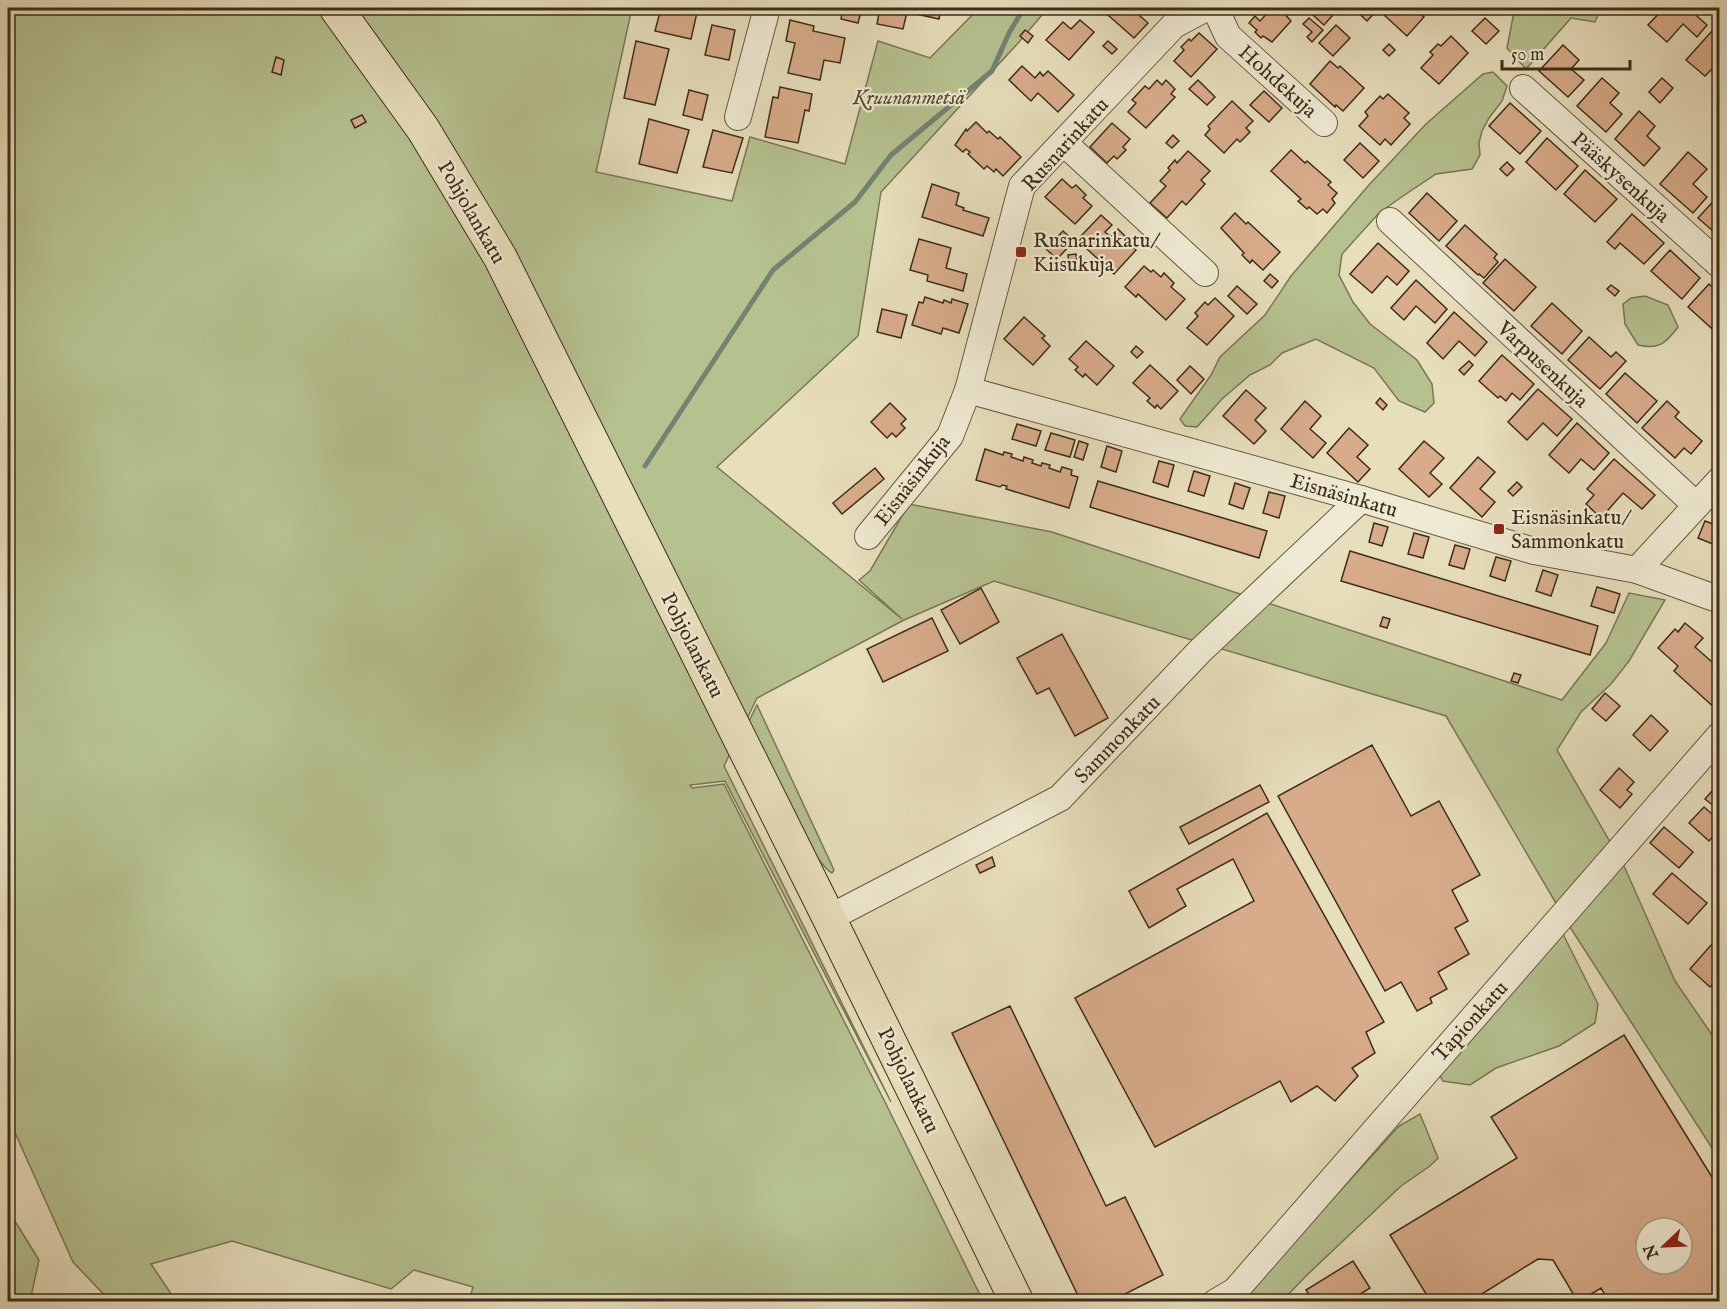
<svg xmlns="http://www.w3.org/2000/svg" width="1727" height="1309" font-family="'IM FELL English',serif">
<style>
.green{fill:#b6c190;stroke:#7a7754;stroke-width:1.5}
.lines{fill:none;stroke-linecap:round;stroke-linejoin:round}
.stream{stroke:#738372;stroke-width:5}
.building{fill:#d8ac8b;stroke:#3d2d18;stroke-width:1.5;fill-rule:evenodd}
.minor-casing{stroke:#685941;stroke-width:28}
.major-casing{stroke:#3d2d18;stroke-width:35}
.minor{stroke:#efead3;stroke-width:26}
.major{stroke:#e7debc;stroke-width:33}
.poi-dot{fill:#8f2418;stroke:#efead3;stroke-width:2}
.labels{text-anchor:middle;stroke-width:4.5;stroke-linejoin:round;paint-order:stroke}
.street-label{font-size:21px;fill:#3d2d18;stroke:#efead3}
.park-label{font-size:21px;font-style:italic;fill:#554b30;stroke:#efead3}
.poi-label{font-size:21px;fill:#3d2d18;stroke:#efead3;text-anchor:start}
</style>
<rect width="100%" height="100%" fill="#e7debc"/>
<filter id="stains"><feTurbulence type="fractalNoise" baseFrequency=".00333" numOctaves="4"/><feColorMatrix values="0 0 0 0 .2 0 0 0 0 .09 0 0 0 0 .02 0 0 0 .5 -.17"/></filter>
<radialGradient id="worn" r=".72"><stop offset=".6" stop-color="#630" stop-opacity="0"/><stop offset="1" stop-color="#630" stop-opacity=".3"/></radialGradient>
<g class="green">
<polygon points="8,8 632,8 596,172 732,201 750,137 845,164 878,41 930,58 979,8 1048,8 1019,42 881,192 858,336 717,467 902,619 859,580 870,571 909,504 1052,532 1562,700 1606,643 1629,593 1665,600 1629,661 1611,684 1581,712 1557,750 1624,866 1675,981 1719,1045 1719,1159 1570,927 1446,716 994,581 904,620 757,698 724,766 891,1102 725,781 690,785 692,788 724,784 886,1104 983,1301 469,1301 473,1287 414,1270 391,1289 232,1241 151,1264 176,1301 110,1301 73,1262 8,1117 8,957 11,956 8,951"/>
<polygon points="1513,8 1601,8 1595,22 1571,18 1526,69 1507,48 1513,17"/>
<polygon points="1493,72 1507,86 1502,101 1489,118 1482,131 1479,143 1480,155 1472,169 1436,174 1403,196 1379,213 1342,254 1339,275 1353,302 1370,324 1417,360 1432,384 1434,403 1425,412 1399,401 1374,368 1316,339 1282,353 1270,365 1250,375 1222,399 1197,427 1185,426 1180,419 1211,375 1220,357 1265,315 1291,276 1368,186 1426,124 1483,74"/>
<path d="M1645 296 1668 305 1678 327C1666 343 1659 350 1638 345L1625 324 1623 304 1631 298Z"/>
<path d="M757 705 834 870 832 873C813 864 758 754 745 729Z"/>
<polygon points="1559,926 1598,1004 1595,1023 1559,1046 1496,1068 1470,1085 1443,1081 1435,1067"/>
<polygon points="1420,1114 1438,1158 1430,1166 1401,1186 1307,1275 1282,1301 1239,1302 1399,1126"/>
<polygon points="8,1210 39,1260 30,1301 8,1301"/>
</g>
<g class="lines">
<polyline class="stream" points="645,466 773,270 855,202 891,155 992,71 1009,33 1024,8"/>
</g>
<g class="building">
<polygon points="661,8 698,8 691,39 655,31"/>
<polygon points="843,8 862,8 858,23 841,19"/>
<polygon points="880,8 941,8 939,19 907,12 903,29 877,24"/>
<polygon points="1100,8 1131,8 1148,23 1134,38"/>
<polygon points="1272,8 1279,8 1291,21 1272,42 1263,36 1261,38 1255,32 1257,30 1249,23 1255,16 1260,21"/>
<polygon points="1305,8 1323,8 1332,16 1324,25"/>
<polygon points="1353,8 1379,8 1367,21"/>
<polygon points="1389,8 1428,8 1421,15 1424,17 1407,36 1383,14"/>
<polygon points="1664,8 1688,8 1707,25 1697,37 1683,24 1667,42 1648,25"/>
<polygon points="1309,18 1323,30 1312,42 1307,37 1312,32 1303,24"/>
<polygon points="1485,18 1499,31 1486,44 1472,31"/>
<polygon points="790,20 814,26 813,31 845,38 840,63 824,60 820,80 788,73 795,43 786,41"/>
<polygon points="1080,20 1094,32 1069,60 1046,40 1063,22 1071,29"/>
<polygon points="712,25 735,30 729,60 705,55"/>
<polygon points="1336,25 1350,38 1333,56 1319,43"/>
<polygon points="1025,30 1033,36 1028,43 1020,36"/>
<polygon points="1712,31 1720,37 1720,61 1705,76 1686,60"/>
<polygon points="1199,33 1217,49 1191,77 1174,61 1184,50 1181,47 1189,39 1191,41"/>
<polygon points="1451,36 1468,53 1439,84 1421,68 1433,55 1430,52 1438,44 1441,46"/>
<polygon points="636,41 669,49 655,105 624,98"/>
<polygon points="1108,41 1117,49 1112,54 1103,46"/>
<polygon points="1389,44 1395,50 1389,56 1383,50"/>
<polygon points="1563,45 1579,60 1571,69 1584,80 1568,97 1539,71"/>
<polygon points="276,57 284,60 281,75 272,72"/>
<polygon points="1330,61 1338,68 1340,66 1364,88 1343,111 1336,105 1335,107 1310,84"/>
<polygon points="1022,66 1035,78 1040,72 1043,76 1048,71 1074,95 1058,112 1038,93 1031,101 1009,80"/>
<polygon points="1602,78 1619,93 1610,103 1622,114 1606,132 1577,106"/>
<polygon points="1662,78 1673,88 1660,103 1649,92"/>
<polygon points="1157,80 1162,85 1166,80 1175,89 1171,94 1175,97 1146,128 1128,112 1136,103 1132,100 1145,86 1149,89"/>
<polygon points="1198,80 1215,97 1207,105 1189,89"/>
<polygon points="780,87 812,94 809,111 805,110 798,143 765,137 773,97 778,98"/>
<polygon points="689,90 708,95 702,120 683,115"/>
<polygon points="1264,91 1282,108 1269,122 1250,105"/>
<polygon points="1388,94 1409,113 1404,118 1410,124 1391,145 1385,139 1380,145 1359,126 1368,116 1365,112 1380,96 1383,99"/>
<polygon points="1232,101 1253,121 1246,128 1250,132 1240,142 1237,139 1224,153 1205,135 1210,129 1208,126"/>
<polygon points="1510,103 1541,131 1520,154 1489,126"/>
<polygon points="1639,111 1655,126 1647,136 1660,148 1644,166 1615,139"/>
<polygon points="362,115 366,122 355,128 351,120"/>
<polygon points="649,119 689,130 677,173 639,164"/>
<polygon points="976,122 987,133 989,131 998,139 1000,137 1021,157 1003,176 996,169 994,172 987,166 984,169 968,154 970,152 966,149 963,152 955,145 966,129 967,131"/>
<polygon points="1112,123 1130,139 1123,147 1126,150 1117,159 1114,156 1107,163 1090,147"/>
<polygon points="713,130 743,138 732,173 703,167"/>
<polygon points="1173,135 1179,141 1172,148 1166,143"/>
<polygon points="1547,138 1578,166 1556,190 1526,162"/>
<polygon points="1360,143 1379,161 1363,178 1344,160"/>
<polygon points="1291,150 1305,163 1307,161 1331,182 1328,185 1337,193 1332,199 1335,203 1327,213 1323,209 1317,214 1309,207 1307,209 1298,201 1301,199 1271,171"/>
<polygon points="1188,151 1210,171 1201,180 1205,184 1186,205 1182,201 1167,218 1150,203 1166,186 1160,181 1170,170 1168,168 1175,160 1177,163"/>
<polygon points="1688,152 1707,169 1693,184 1707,197 1693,213 1660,184"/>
<polygon points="1507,162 1514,169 1507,176 1500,169"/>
<polygon points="1585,170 1617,199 1595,222 1564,194"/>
<polygon points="1062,179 1072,188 1076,185 1086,195 1083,198 1092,206 1075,224 1045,197"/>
<polygon points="932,184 959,193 956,205 964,208 963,210 989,218 983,236 922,217"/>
<polygon points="1427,193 1457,221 1439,241 1409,213"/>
<polygon points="1720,194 1720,237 1698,218"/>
<polygon points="1235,213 1246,224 1248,222 1280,252 1263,270 1252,260 1250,263 1242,255 1244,253 1221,228"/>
<polygon points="1632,214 1664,243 1644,264 1620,243 1615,249 1607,242"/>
<polygon points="1101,215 1112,225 1105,232 1111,237 1118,229 1125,236 1123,238 1136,250 1114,274 1086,248 1090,244 1081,236"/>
<polygon points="1465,225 1497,254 1494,258 1498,262 1484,278 1479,274 1478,275 1446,246"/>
<polygon points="1063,231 1074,241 1057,259 1046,249"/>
<polygon points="919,239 951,248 946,268 967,274 963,291 927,281 928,275 910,270"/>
<polygon points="1378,243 1409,271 1397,285 1387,276 1372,293 1350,274"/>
<polygon points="1670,250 1700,278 1682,299 1651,271"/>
<polygon points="1076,254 1077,262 1069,263 1068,255"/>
<polygon points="1505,259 1536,287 1514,311 1483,283"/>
<polygon points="1144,266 1151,272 1153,270 1161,277 1164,273 1174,283 1171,287 1185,299 1166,320 1138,294 1136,297 1125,287"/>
<polygon points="1270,274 1278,281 1272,288 1264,281"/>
<polygon points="1416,280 1447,309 1435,323 1416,306 1404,320 1391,308"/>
<polygon points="1709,284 1720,294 1719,335 1688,307"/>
<polygon points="1611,285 1619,291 1615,296 1607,289"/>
<polygon points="1237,286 1257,304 1247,314 1228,296"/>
<polygon points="925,297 943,303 944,300 951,303 952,299 968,304 959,333 943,328 941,334 912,325 919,302 923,303"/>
<polygon points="1215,298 1234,316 1207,345 1187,328 1198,316 1195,313 1205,302 1208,305"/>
<polygon points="1552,303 1582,331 1562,354 1531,326"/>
<polygon points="882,309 907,315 901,338 877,332"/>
<polygon points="1454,312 1487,342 1475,356 1459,341 1443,359 1427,343"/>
<polygon points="1024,317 1045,336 1042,338 1050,346 1033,365 1004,339"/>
<polygon points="1589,337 1611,357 1616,352 1626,361 1600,389 1568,360"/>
<polygon points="1086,341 1114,366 1097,385 1085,374 1083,377 1075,370 1078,367 1069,359"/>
<polygon points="1136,346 1143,352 1137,358 1131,352"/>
<polygon points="1502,355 1534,384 1520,400 1512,393 1506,401 1500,396 1498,398 1479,381"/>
<polygon points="1469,361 1473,365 1464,375 1459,370"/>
<polygon points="1150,365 1178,391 1161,409 1157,405 1155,408 1147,401 1150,398 1133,383"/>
<polygon points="1190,366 1204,379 1191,394 1177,380"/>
<polygon points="1625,373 1657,401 1637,423 1606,394"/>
<polygon points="1538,389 1572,419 1557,436 1543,423 1527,440 1508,422"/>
<polygon points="1246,390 1266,408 1255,420 1266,431 1254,444 1223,416"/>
<polygon points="1380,398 1387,405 1383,410 1376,403"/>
<polygon points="1305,401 1321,416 1310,429 1326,443 1313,458 1281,429"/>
<polygon points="1667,401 1679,412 1675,417 1702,441 1691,454 1684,448 1675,458 1642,428"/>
<polygon points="890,403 906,419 901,424 905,428 896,437 892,433 887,438 871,422"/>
<polygon points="1577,423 1609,453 1594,470 1581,459 1569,473 1549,455"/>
<polygon points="1017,424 1041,431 1036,446 1012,439"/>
<polygon points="1349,428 1368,445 1357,457 1370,469 1358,482 1327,453"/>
<polygon points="1051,433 1075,440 1070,457 1045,450"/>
<polygon points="1079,441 1088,444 1083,460 1074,457"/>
<polygon points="1424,441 1444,458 1430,473 1442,484 1429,497 1399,469"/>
<polygon points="1107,446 1122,451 1116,472 1101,467"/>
<polygon points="985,449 1003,455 1004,452 1012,454 1011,457 1023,461 1024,457 1033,460 1032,463 1041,466 1042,463 1050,465 1049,468 1060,472 1062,467 1072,470 1071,475 1078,477 1069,508 1006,489 1007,486 1002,485 1000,487 976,480"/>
<polygon points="1478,457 1495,472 1480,489 1495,502 1482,517 1450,488"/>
<polygon points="1614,459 1655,495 1642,509 1623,493 1601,518 1586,504 1594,495 1587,489"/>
<polygon points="1159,461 1174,465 1168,487 1153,482"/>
<polygon points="875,468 884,479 842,514 833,503"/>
<polygon points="1194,471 1210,476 1204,496 1188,491"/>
<polygon points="1098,481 1267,531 1259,558 1090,507"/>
<polygon points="1517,482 1522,487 1513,496 1508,491"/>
<polygon points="1235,483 1250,488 1243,509 1229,504"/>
<polygon points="1269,492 1285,496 1279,518 1263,513"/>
<polygon points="1720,508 1720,547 1698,538 1705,521 1713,524"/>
<polygon points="1374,523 1388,527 1382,546 1369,542"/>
<polygon points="1414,533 1429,537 1423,558 1408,554"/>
<polygon points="1455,545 1470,549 1464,569 1449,565"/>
<polygon points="1350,551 1598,626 1590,655 1341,581"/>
<polygon points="1496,557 1511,561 1505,581 1490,576"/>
<polygon points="1543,570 1558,575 1551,596 1536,591"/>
<polygon points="1597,587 1620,594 1614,613 1591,606"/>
<polygon points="981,588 999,622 960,644 941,610"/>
<polygon points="1383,617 1390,619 1387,628 1380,626"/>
<polygon points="932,618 948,651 883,682 867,649"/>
<polygon points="1685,623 1703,638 1695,647 1720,669 1720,674 1713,681 1720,687 1720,707 1717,710 1674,671 1678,666 1658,648 1675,629 1678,632"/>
<polygon points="1062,634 1108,718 1075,736 1049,688 1037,694 1017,658"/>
<polygon points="1514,673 1521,675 1518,683 1511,681"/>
<polygon points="1605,693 1620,706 1606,721 1592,709"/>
<polygon points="1651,715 1668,731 1650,751 1633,735"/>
<polygon points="1372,745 1411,816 1439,801 1480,875 1452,890 1468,921 1455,928 1469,954 1438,972 1447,989 1430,998 1432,1003 1417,1011 1401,982 1385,991 1278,796"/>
<polygon points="1619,768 1634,782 1627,790 1632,794 1620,808 1600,790"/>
<polygon points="1720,782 1720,811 1705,799"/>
<polygon points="1260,785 1269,802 1189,844 1180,827"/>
<polygon points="1704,807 1720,821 1720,829 1709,841 1689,823"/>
<polygon points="1267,813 1384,1022 1366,1032 1375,1053 1352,1068 1358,1076 1335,1101 1317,1086 1291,1102 1280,1081 1155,1147 1075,998 1254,901 1233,859 1177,889 1186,906 1149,928 1129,891"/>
<polygon points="1664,827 1693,852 1679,868 1650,843"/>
<polygon points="992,857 995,866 980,873 976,865"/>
<polygon points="1672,873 1707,903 1688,924 1653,894"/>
<polygon points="1720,935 1720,976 1710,987 1690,969"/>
<polygon points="1010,1006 1106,1206 1125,1197 1163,1275 1109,1302 1081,1302 952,1033"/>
<path d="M1624 1035 1720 1190V1302H1609L1601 1288 1578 1302 1553 1260 1538 1259 1469 1302H1431L1390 1235 1517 1158 1491 1117ZM1646 1228H1682V1264H1646Z"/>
<polygon points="1353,1261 1370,1288 1348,1302 1314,1302 1306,1290"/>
</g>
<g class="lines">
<defs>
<g id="minor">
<polyline points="1215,8 1228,36 1324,123"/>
<polyline points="1523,88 1720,265"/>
<polyline points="738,117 767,8"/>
<polyline points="1064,143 1205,273"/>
<polyline points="1390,221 1696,505"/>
<polyline points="968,390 1361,499 1534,551 1637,570 1720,600"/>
<polyline points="868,536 950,436 968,390 1022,186 1174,25 1206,8"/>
<polyline points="1637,570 1720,480"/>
<polyline points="829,918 1060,798 1200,651 1361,499"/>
<polyline points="1216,1302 1235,1291 1720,735"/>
</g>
<polyline id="major" points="336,8 423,129 500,257 829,918 1017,1302"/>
</defs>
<use href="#minor" class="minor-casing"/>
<use href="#major" class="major-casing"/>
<use href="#minor" class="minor"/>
<use href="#major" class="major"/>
</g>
<g class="poi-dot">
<rect x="1015" y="246" width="12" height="12" rx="3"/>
<rect x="1493" y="523" width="12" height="12" rx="3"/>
</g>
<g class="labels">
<g class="street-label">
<text transform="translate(1278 81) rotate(42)" y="7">Hohdekuja</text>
<text transform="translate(1065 144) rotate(-48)" y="7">Rusnarinkatu</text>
<text transform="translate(1621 177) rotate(42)" y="7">Pääskysenkuja</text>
<text transform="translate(472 212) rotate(60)" y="7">Pohjolankatu</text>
<text transform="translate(1543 364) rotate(43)" y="7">Varpusenkuja</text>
<text transform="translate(912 480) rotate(-52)" y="7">Eisnäsinkuja</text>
<text transform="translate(1344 495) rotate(16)" y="7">Eisnäsinkatu</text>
<text transform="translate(693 645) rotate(63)" y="7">Pohjolankatu</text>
<text transform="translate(1117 739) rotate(-46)" y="7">Sammonkatu</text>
<text transform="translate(1470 1021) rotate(-48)" y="7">Tapionkatu</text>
<text transform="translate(909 1080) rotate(64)" y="7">Pohjolankatu</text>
</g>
<g class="park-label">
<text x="909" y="104">Kruunanmetsä</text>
</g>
<g class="poi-label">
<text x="1033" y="247">Rusnarinkatu/<tspan x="1033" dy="24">Kiisukuja</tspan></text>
<text x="1511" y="524">Eisnäsinkatu/<tspan x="1511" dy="24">Sammonkatu</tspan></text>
</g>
</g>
<rect width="1727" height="1309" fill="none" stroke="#e7debc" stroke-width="30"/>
<rect x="9" y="9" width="1709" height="1291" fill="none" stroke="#3d2d18" stroke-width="3"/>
<rect x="15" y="15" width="1697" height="1279" fill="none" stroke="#3d2d18" stroke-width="1.5"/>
<g transform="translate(1664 1246) rotate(247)"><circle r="28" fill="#efead3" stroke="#a89e88" stroke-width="1.5"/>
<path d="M0-4.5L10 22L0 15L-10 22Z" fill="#8f2418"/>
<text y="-9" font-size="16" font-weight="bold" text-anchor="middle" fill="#3d2d18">N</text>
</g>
<path d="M1502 60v9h128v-9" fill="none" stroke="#3d2d18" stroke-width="3"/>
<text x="1511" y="60" font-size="18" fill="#3d2d18" stroke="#efead3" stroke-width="4.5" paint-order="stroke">50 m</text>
<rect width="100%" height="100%" filter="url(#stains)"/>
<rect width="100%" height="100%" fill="url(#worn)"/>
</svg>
